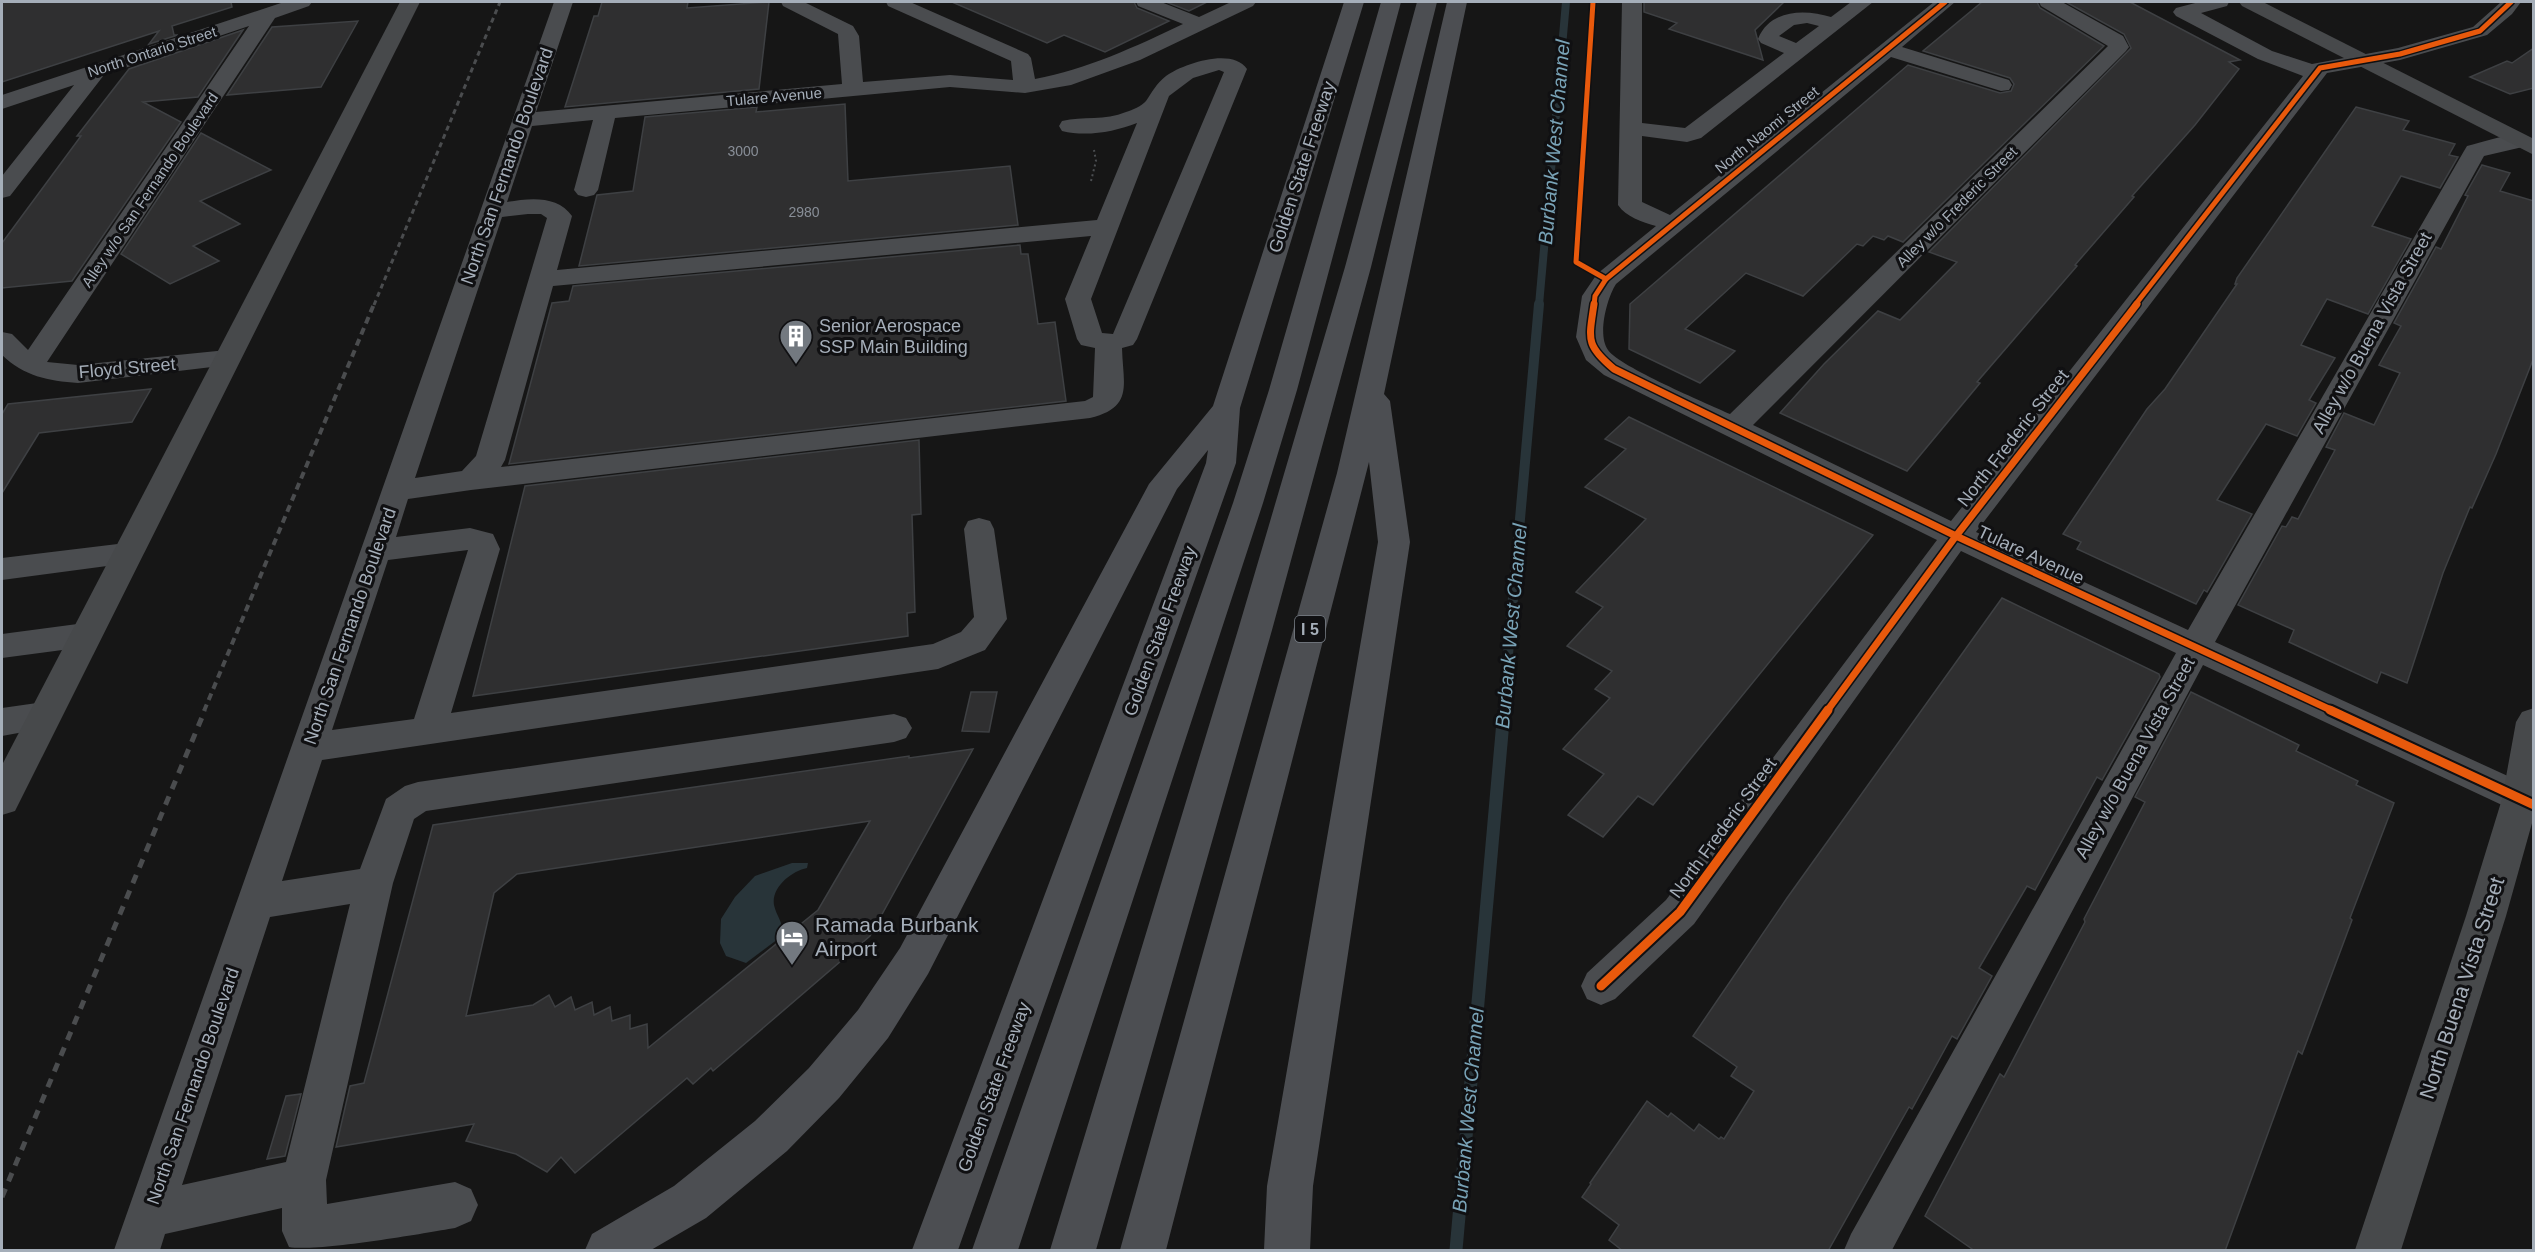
<svg xmlns="http://www.w3.org/2000/svg" width="2535" height="1252" font-family="Arial,sans-serif">
<style>
.water{fill:#283439}
.lines{fill:none;stroke-linecap:round;stroke-linejoin:round}
.stream-far2{stroke:#283439;stroke-width:8}
.stream-far1{stroke:#283439;stroke-width:10}
.stream{stroke:#283439;stroke-width:13}
.building{fill:#2f2f30;stroke:#3e4043;stroke-width:1.5;fill-rule:evenodd}
.path{stroke:#4b4e51;stroke-width:2;stroke-dasharray:2 3;stroke-linecap:butt}
.minor{fill:#4a4c4f;fill-rule:evenodd}
.major{fill:#47494b;fill-rule:evenodd}
.highway{fill:#4c4e52;fill-rule:evenodd}
.rail-far2{stroke:#4a4c4e;stroke-width:3;stroke-dasharray:5 4;stroke-linecap:butt}
.rail-far1{stroke:#4a4c4e;stroke-width:4;stroke-dasharray:7 5;stroke-linecap:butt}
.rail{stroke:#4a4c4e;stroke-width:5;stroke-dasharray:9 8;stroke-linecap:butt}
.cycleway-far2-casing{stroke:#101012;stroke-width:8}
.cycleway-far1-casing{stroke:#101012;stroke-width:10}
.cycleway-casing{stroke:#101012;stroke-width:13}
.cycleway-far2{stroke:#e8590c;stroke-width:5}
.cycleway-far1{stroke:#e8590c;stroke-width:7}
.cycleway{stroke:#e8590c;stroke-width:9}
.labels{text-anchor:middle;stroke-width:6;stroke-linejoin:round;paint-order:stroke}
.far-number-label{font-size:14px;fill:#888e97}
.far-street-label{font-size:15px;fill:#a5aeb9;stroke:#101012}
.shield{fill:#101012;stroke:#787f87;stroke-width:1.5}
.shield-label{font-size:16px;font-weight:bold;fill:#a5aeb9}
.street-label{font-size:18px;fill:#a5aeb9;stroke:#101012}
.poi-label{font-size:18px;fill:#a5aeb9;stroke:#101012;text-anchor:start}
.water-label{font-size:20px;font-style:italic;fill:#79a3b7;stroke:#101012}
.near-poi-label{font-size:21px;fill:#a5aeb9;stroke:#101012;text-anchor:start}
.near-street-label{font-size:21px;fill:#a5aeb9;stroke:#101012}
</style>
<rect width="100%" height="100%" fill="#161616"/>
<path class="water" d="M792 863H808L807 868C792 871 771 887 774 905 777 918 784 922 782 936L746 963 726 956 720 943 721 919 735 897 755 876Z"/>
<g class="lines">
<polyline class="stream-far2" points="1539,305 1566,2"/>
<polyline class="stream-far1" points="1503,711 1539,304"/>
<polyline class="stream" points="1456,1250 1504,710"/>
</g>
<g class="building">
<polygon points="2,2 231,2 232,7 172,26 174,35 178,35 149,44 159,31 2,82"/>
<polygon points="602,2 688,2 687,8 769,2 759,89 565,107 594,16 598,16"/>
<polygon points="952,2 1134,2 1137,8 1169,21 1105,52 1064,35 1047,43"/>
<polygon points="1166,2 1207,2 1189,11"/>
<polygon points="1644,2 1784,2 1755,30 1763,60 1669,29 1677,23 1644,12"/>
<polygon points="1982,2 2037,2 2040,8 2104,46 1903,242 1888,236 1884,240 1873,236 1863,246 1857,244 1803,296 1746,273 1685,329 1735,351 1700,383 1629,349 1630,304 1908,65 2000,93 2011,91 2014,84 2010,78 1923,51"/>
<polygon points="2066,2 2130,2 2240,60 2229,62 2239,69 2195,125 2132,196 2134,197 2075,265 2077,266 1977,382 1980,383 1907,471 1780,413 1824,364 1878,311 1900,320 1957,262 1929,252 2131,48 2124,34"/>
<polygon points="358,21 321,87 227,95 272,27"/>
<polygon points="243,30 198,97 143,102 181,122 72,281 2,288 2,243 81,136 77,136 129,69"/>
<polygon points="2534,48 2534,88 2510,94 2470,77 2507,61 2512,63"/>
<polygon points="845,104 848,181 1010,166 1018,225 579,266 597,195 633,191 645,117 757,107 756,112"/>
<polygon points="2356,107 2409,121 2403,130 2455,144 2449,155 2458,157 2440,188 2401,176 2372,226 2411,239 2368,314 2327,299 2301,345 2335,358 2309,400 2316,403 2297,436 2266,424 2217,500 2252,514 2207,592 2204,590 2196,604 2077,549 2081,542 2063,534 2147,409 2165,389 2237,284 2235,284 2237,278"/>
<polygon points="201,133 271,170 200,201 240,224 193,246 219,261 170,284 121,254"/>
<polygon points="2482,165 2510,173 2500,191 2534,201 2534,357 2496,454 2472,508 2470,507 2443,573 2407,683 2381,672 2377,683 2289,642 2294,630 2238,605 2282,526 2286,527 2292,517 2298,519 2335,450 2326,447 2344,413 2374,425 2400,373 2379,365 2401,326 2394,323 2436,247 2441,249 2468,196 2465,195"/>
<polygon points="1020,245 1021,254 1028,254 1038,324 1055,322 1066,401 509,464 552,303 569,301 573,286"/>
<polygon points="151,389 132,422 39,433 2,493 2,414 8,404"/>
<polygon points="1629,417 1873,535 1653,805 1638,796 1603,837 1568,815 1604,774 1563,749 1610,698 1595,689 1612,671 1567,646 1603,607 1576,592 1646,519 1585,487 1626,449 1605,439"/>
<polygon points="919,440 921,514 912,515 915,612 907,613 908,636 473,696 525,486"/>
<polygon points="2002,598 2159,674 2160,677 2102,780 2097,777 2035,890 2027,886 1979,968 1992,976 1957,1039 1952,1036 1912,1109 1909,1107 1828,1251 1623,1251 1609,1240 1619,1225 1582,1197 1591,1184 1590,1183 1647,1101 1668,1117 1671,1113 1694,1131 1699,1124 1719,1139 1721,1137 1724,1139 1754,1091 1731,1076 1737,1067 1693,1036 1787,898"/>
<polygon points="971,692 997,692 989,732 962,731"/>
<polygon points="2191,692 2299,745 2296,751 2358,781 2356,785 2394,803 2350,918 2352,920 2302,1054 2298,1051 2225,1251 1975,1251 1925,1216 2000,1074 2004,1077 2085,922 2084,919 2145,802 2135,797"/>
<path d="M973 749 870 936 713 1071 711 1068 693 1084 687 1078 575 1173 561 1157 547 1172 516 1154 466 1141 474 1124 336 1147 350 1086 364 1083 433 825 909 756V758ZM870 821 818 910 648 1048 647 1024 630 1029V1015L612 1021 610 1007 594 1015 592 1002 575 1010 571 997 555 1007 549 995 533 1005 466 1016 494 893 517 874Z"/>
<polygon points="301,1094 285,1156 267,1159 286,1096"/>
</g>
<g class="lines">
<polyline class="path" points="1091,181 1096,161 1094,150"/>
<g class="minor">
<path d="M284 2H312L309 6 275 18 47 362 78 365 227 350 237 352 241 358 237 364 78 383C48 381 24 376 2 355V332L12 334 28 350 249 26 104 75 10 196 2 198V176L74 85 2 109V95Z"/>
<path d="M554 2H573L536 112 842 84 838 34 783 6 781 2H804L853 26 859 36 863 82 950 75 1013 80 1011 61 888 6 886 2H910L1028 54 1031 58 1035 79C1087 69 1135 47 1183 24L1138 6 1136 2H1161L1199 17 1231 2H1256L1253 6 1140 60 1071 85 1025 93 950 87 615 118 598 190 594 195 586 197 578 195 574 190 593 120 532 126 507 202C529 198 558 195 572 216L557 270 1097 220 1137 123C1114 132 1086 137 1062 131L1059 126 1062 121C1083 116 1105 121 1126 112 1132 110 1142 106 1146 101 1152 92 1156 84 1166 76 1183 64 1232 47 1247 69L1137 339 1133 345 1122 348C1123 385 1134 407 1090 418L471 490 408 499 396 537 470 528 493 534 500 549 451 713 933 644 961 632 974 617 964 529 968 521 979 518 990 521 994 529 1007 619 985 650 938 669 322 760 282 881 360 869 386 799 405 786 418 782 894 714 906 718 912 728 906 738 894 742 426 811 414 819 393 883 326 1180 327 1204 455 1182 471 1189 478 1205 471 1221 455 1228C420 1234 317 1252 289 1247L282 1231V1208L165 1234 160 1250H114ZM1219 70 1224 72 1113 334 1102 333 1091 299 1169 96 1193 78ZM528 214H541L547 218 476 456 462 471 415 478 502 217ZM1091 236 1065 299 1077 339 1081 345 1095 348 1093 397 1085 401 501 467 505 460 553 286ZM468 550 414 719 332 730 388 560ZM350 904 286 1162 182 1185 270 917Z"/>
<path d="M1622 2H1642V123L1685 128 1784 53 1761 43 1758 39C1770 9 1805 9 1831 17L1851 2H1873L1701 138 1687 142 1642 136V202L1670 215 1934 2H1955L1902 47 2009 80 2012 85 2009 90 2001 91 1891 57 1616 284C1607 298 1597 335 1608 350 1620 367 1706 403 1730 414L2108 46 2041 6 2039 2H2062L2123 36 2129 47 2126 51 1753 425 1951 521 2303 76 2258 59 2176 16 2173 12 2176 8 2199 2H2229L2227 6 2201 13 2272 51 2312 64 2398 48 2473 27 2501 2H2521L2512 14 2487 35 2400 60 2327 73 1976 532 2188 630 2464 151 2467 146C2485 142 2509 132 2527 136L2530 141 2527 146 2484 156 2215 642 2534 788V820L2203 665 1892 1250H1844L1851 1234 2176 653 1961 551 1694 924 1615 999 1601 1005 1587 999 1581 986 1587 973 1666 900 1937 540 1604 375 1586 360 1576 337 1582 296 1597 274 1656 226C1642 222 1626 217 1618 205ZM1807 23 1819 26 1796 43 1779 36 1794 25Z"/>
<polygon points="126,543 137,546 142,554 137,562 2,580 2,558"/>
<polygon points="85,623 97,626 102,635 97,644 85,647 2,658 2,634"/>
<polygon points="44,702 56,706 61,716 56,726 2,736 2,708"/>
</g>
<g class="major">
<polygon points="400,2 420,2 15,811 2,815 2,765"/>
<polygon points="2239,2 2263,2 2534,139 2534,155 2242,6"/>
<polygon points="2534,708 2534,816 2506,916 2401,1250 2355,1250 2466,916 2502,799 2516,722 2522,712"/>
</g>
<g class="highway">
<polygon points="1344,2 1364,2 1240,408 1236,463 958,1250 912,1250 1206,463 1208,450 1177,489 928,974 888,1038 839,1098 787,1151 706,1218 651,1250 585,1250 592,1234 674,1186 755,1121 809,1068 858,1010 900,948 1149,484 1213,406"/>
<polygon points="1381,2 1401,2 1297,390 1263,503 1018,1250 972,1250 1233,503 1269,390"/>
<polygon points="1417,2 1437,2 1371,267 1272,630 1096,1250 1050,1250 1238,630 1345,267"/>
<polygon points="1447,2 1467,2 1384,394 1390,401 1410,542 1313,1186 1310,1250 1264,1250 1267,1186 1378,542 1369,462 1166,1250 1120,1250 1337,473"/>
</g>
<polyline class="rail-far2" points="374,305 500,2"/>
<polyline class="rail-far1" points="204,711 374,304"/>
<polyline class="rail" points="2,1197 205,710"/>
<defs>
<g id="cycleway-far2">
<polyline points="1593,2 1576,262 1606,279"/>
<polyline points="1594,305 1595,296 1606,279 1945,2"/>
<polyline points="2135,305 2320,68 2400,54 2480,31 2511,2"/>
</g>
<g id="cycleway-far1">
<path d="M1594 304C1589 339 1585 345 1614 369L1956 536 2333 711"/>
<polyline points="1827,711 1956,536 2137,304"/>
</g>
<g id="cycleway">
<polyline points="2330,710 2534,805"/>
<polyline points="1601,986 1680,912 1828,710"/>
</g>
</defs>
<use href="#cycleway-far2" class="cycleway-far2-casing"/>
<use href="#cycleway-far1" class="cycleway-far1-casing"/>
<use href="#cycleway" class="cycleway-casing"/>
<use href="#cycleway-far2" class="cycleway-far2"/>
<use href="#cycleway-far1" class="cycleway-far1"/>
<use href="#cycleway" class="cycleway"/>
</g>
<defs>
<symbol id="building-pin" viewBox="-11 -11 22 30"><path d="M0 17L-7.5 6A9.5 9.5 0 1 1 7.5 6Z" fill="#737980" stroke="#101012"/><path d="M-4-6H4V6H1V3H-1V6H-4ZM-2.5-4.3h1.7v1.8h-1.7ZM.8-4.3h1.7v1.8H.8ZM-2.5-1h1.7V.8h-1.7ZM.8-1h1.7V.8H.8Z" fill="#fff"/></symbol>
<symbol id="hotel-pin" viewBox="-11 -11 22 30"><path d="M0 17L-7.5 6A9.5 9.5 0 1 1 7.5 6Z" fill="#737980" stroke="#101012"/><path d="M-6-4.5h1.5V1H6V5H4.5V3h-9V5H-6ZM-4 0a1.8 1.8 0 1 1 3.6 0ZM.5 0V-2.5h3Q6-2.5 6 0Z" fill="#fff"/></symbol>
</defs>
<g fill-rule="evenodd">
<use href="#building-pin" x="777" y="317" width="38" height="52"/>
<use href="#hotel-pin" x="773" y="918" width="38" height="52"/>
</g>
<g class="labels">
<g class="far-number-label">
<text x="743" y="156">3000</text>
<text x="804" y="217">2980</text>
</g>
<g class="far-street-label">
<text transform="translate(152 52) rotate(-18)" y="5">North Ontario Street</text>
<text transform="translate(774 97) rotate(-5)" y="5">Tulare Avenue</text>
<text transform="translate(1767 130) rotate(-39)" y="5">North Naomi Street</text>
<text transform="translate(150 190) rotate(-56)" y="5">Alley w/o San Fernando Boulevard</text>
<text transform="translate(1957 207) rotate(-45)" y="5">Alley w/o Frederic Street</text>
</g>
<rect class="shield" x="1295" y="616" width="30" height="26" rx="4.5"/>
<g class="shield-label">
<text x="1310" y="635">I 5</text>
</g>
<g class="street-label">
<text transform="translate(507 166) rotate(-71)" y="6">North San Fernando Boulevard</text>
<text transform="translate(1302 167) rotate(-72)" y="6">Golden State Freeway</text>
<text transform="translate(2372 333) rotate(-61)" y="6">Alley w/o Buena Vista Street</text>
<text transform="translate(127 368) rotate(-5)" y="6">Floyd Street</text>
<text transform="translate(2013 438) rotate(-52)" y="6">North Frederic Street</text>
<text transform="translate(2031 555) rotate(25)" y="6">Tulare Avenue</text>
<text transform="translate(350 626) rotate(-71)" y="6">North San Fernando Boulevard</text>
<text transform="translate(1160 631) rotate(-70)" y="6">Golden State Freeway</text>
<text transform="translate(2135 758) rotate(-61)" y="6">Alley w/o Buena Vista Street</text>
<text transform="translate(1723 828) rotate(-54)" y="6">North Frederic Street</text>
<text transform="translate(193 1086) rotate(-71)" y="6">North San Fernando Boulevard</text>
<text transform="translate(994 1087) rotate(-70)" y="6">Golden State Freeway</text>
</g>
<g class="poi-label">
<text x="819" y="332">Senior Aerospace<tspan x="819" dy="21">SSP Main Building</tspan></text>
</g>
<g class="water-label">
<text transform="translate(1554 142) rotate(-85)" y="7">Burbank West Channel</text>
<text transform="translate(1511 626) rotate(-85)" y="7">Burbank West Channel</text>
<text transform="translate(1468 1110) rotate(-85)" y="7">Burbank West Channel</text>
</g>
<g class="near-poi-label">
<text x="815" y="932">Ramada Burbank<tspan x="815" dy="24">Airport</tspan></text>
</g>
<g class="near-street-label">
<text transform="translate(2462 988) rotate(-72)" y="7">North Buena Vista Street</text>
</g>
</g>
<rect width="2535" height="1252" fill="none" stroke="#a5aeb9" stroke-width="6"/>
</svg>
